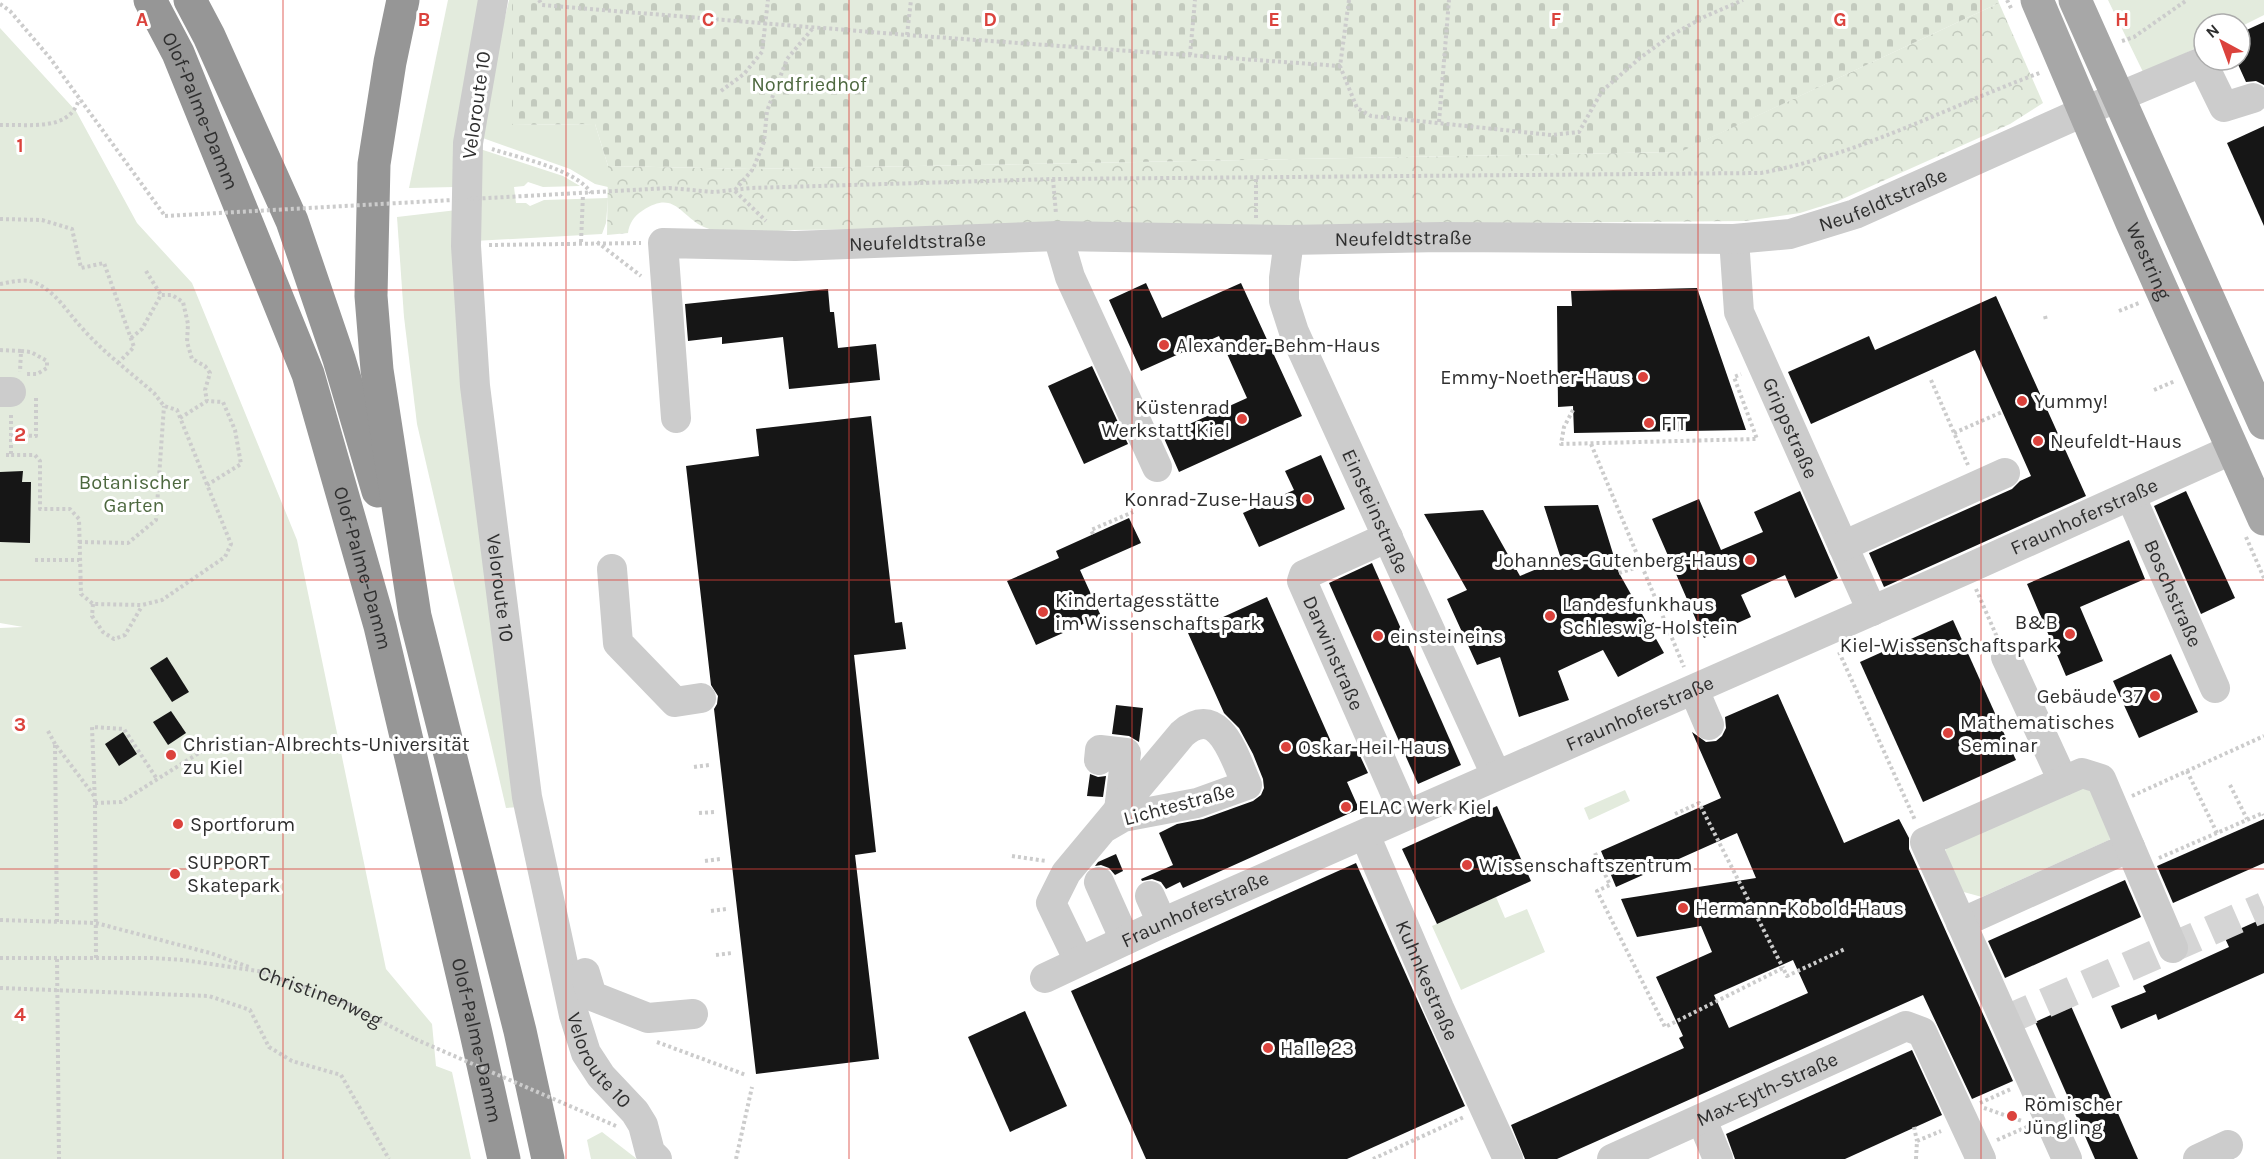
<svg xmlns="http://www.w3.org/2000/svg" width="2264" height="1159" font-family="Karla,sans-serif">
<style>
.green{fill:#e3ebdd}
.forest{fill:url(#forest-crowns)}
.cemetery{fill:url(#cemetery-stones)}
.building{fill:#161616;fill-rule:evenodd}
.lines{fill:none;stroke-linecap:round;stroke-linejoin:round}
.minor-tunnel{stroke:#d5d5d5;stroke-width:30;stroke-dasharray:30 15;stroke-linecap:butt}
.path{stroke:#ccc;stroke-width:4;stroke-dasharray:3 3;stroke-linecap:butt}
.minor{stroke:#ccc;stroke-width:30}
.major{stroke:#a7a7a7;stroke-width:33}
.highway{stroke:#969696;stroke-width:33}
.path-bridge{stroke:#ccc;stroke-width:4;stroke-dasharray:3 3;stroke-linecap:butt}
.grid{fill:none;stroke:#db423c;stroke-width:1.5;stroke-opacity:0.55}
.poi-dot{fill:#db423c;stroke:#fff;stroke-width:2}
.labels{text-anchor:middle;stroke-width:6;stroke-linejoin:round;paint-order:stroke}
.park-label{font-size:20px;fill:#4d683f;stroke:#fff}
.street-label{font-size:20px;fill:#2f2f2f;stroke:#fff}
.poi-label{font-size:20px;fill:#2f2f2f;stroke:#fff;text-anchor:start}
.grid-label{font-size:20px;text-anchor:middle;font-weight:bold;fill:#db423c;stroke:#fff;stroke-width:6;stroke-linejoin:round;paint-order:stroke}
</style>
<defs>
<pattern id="forest-crowns" width="20" height="18" patternUnits="userSpaceOnUse" patternTransform="scale(1.5)"><rect width="20" height="18" fill="#e3ebdd"/><path d="M2 6a3 3 0 1 1 6 0M12 15a3 3 0 1 1 6 0" fill="none" stroke="#c3cabe"/></pattern>
<pattern id="cemetery-stones" width="16" height="16" patternUnits="userSpaceOnUse" patternTransform="scale(1.5)"><rect width="16" height="16" fill="#e3ebdd"/><path d="M2 7V4a2 2 0 0 1 4 0v3zM10 15v-3a2 2 0 0 1 4 0v3z" fill="#c3cabe"/></pattern>
</defs>
<rect width="100%" height="100%" fill="#fff"/>
<g class="green">
<polygon points="448,0 483,0 455,187 409,188"/>
<polygon points="509,0 512,0 512,125 595,124 608,166 608,187 595,184 570,169 477,136"/>
<polygon points="2108,0 2264,0 2264,15 2240,27 2240,24 2204,24 2204,44 2144,74"/>
<polygon points="0,28 76,111 137,223 192,283 297,540 386,969 432,1024 436,1066 452,1072 471,1159 0,1159 0,628 23,627 0,623"/>
<polygon points="480,149 563,176 580,186 543,187 528,182 524,186 514,187 516,203 526,203 530,206 544,200 608,198 606,223 602,234 474,241"/>
<polygon points="457,210 521,807 506,808 417,424 404,317 397,217"/>
<polygon points="2083,778 2115,832 2109,840 1982,897 1960,891 1943,855 1953,836"/>
<polygon points="1625,790 1630,801 1589,820 1584,808"/>
<polygon points="1496,897 1505,918 1527,909 1545,952 1461,990 1432,926"/>
<polygon points="602,1132 637,1159 591,1159 587,1140"/>
</g>
<path class="forest" d="M1999 3 2043 103 2010 124 1838 201 1800 213 1745 221 794 230C772 231 747 235 725 232 716 232 705 228 698 224 677 209 671 192 642 211 634 216 629 224 628 233L607 235 608 166 753 169 1679 152Z"/>
<polygon class="cemetery" points="512,0 1998,0 1999,3 1680,152 753,169 608,166 595,124 512,125"/>
<g class="building">
<polygon points="2264,22 2264,85 2256,81 2246,82 2236,60 2240,60 2240,33"/>
<polygon points="2264,126 2264,226 2227,143"/>
<polygon points="1146,283 1162,318 1241,283 1302,416 1179,472 1163,436 1247,398 1219,336 1141,371 1109,300"/>
<polygon points="1697,288 1746,430 1574,433 1573,406 1558,407 1557,306 1572,306 1571,291"/>
<polygon points="828,289 830,312 834,312 838,348 876,344 880,380 789,389 783,337 722,344 722,337 688,341 685,304"/>
<polygon points="1996,296 2086,496 1884,587 1869,553 2012,489 2020,481 2031,476 1975,350 1811,424 1788,372 1869,336 1875,350"/>
<polygon points="1092,366 1128,444 1084,464 1048,386"/>
<polygon points="871,416 895,623 902,622 906,649 854,655 876,852 855,855 879,1059 756,1074 714,709 717,704 718,696 711,685 686,466 759,456 756,429"/>
<polygon points="1321,455 1345,509 1259,547 1243,513 1294,490 1285,471"/>
<polygon points="23,471 22,482 31,482 30,543 0,542 0,472"/>
<polygon points="1800,491 1838,578 1795,598 1785,575 1741,595 1751,617 1704,638 1652,519 1699,499 1721,550 1763,532 1754,512"/>
<polygon points="2186,491 2235,598 2201,614 2154,506"/>
<polygon points="1598,505 1619,573 1664,653 1618,677 1603,650 1558,671 1569,700 1519,717 1500,657 1477,665 1447,599 1467,590 1424,514 1483,510 1520,576 1561,559 1544,506"/>
<polygon points="1129,518 1141,543 1080,570 1101,616 1036,645 1007,581 1059,558 1056,551"/>
<polygon points="2129,540 2145,579 2080,607 2103,661 2066,676 2027,584"/>
<polygon points="1372,563 1461,765 1418,784 1329,583"/>
<polygon points="1267,597 1336,753 1355,745 1368,773 1347,782 1359,809 1183,888 1180,882 1166,889 1161,882 1152,879 1142,881 1141,879 1173,865 1159,833 1177,824 1203,819 1253,801 1261,795 1264,788 1263,779 1253,754 1239,728 1224,713 1188,633"/>
<polygon points="1953,620 2016,760 1923,802 1860,662"/>
<polygon points="2171,654 2198,712 2139,738 2113,681"/>
<polygon points="167,657 189,692 172,702 150,668"/>
<path d="M1778 694 1844 843 1899 819 1909 838V849L2013 1081 1972 1099 1923 995 1557 1159H1525L1511 1125 1684 1048 1679 1038 1683 1036 1656 977 1712 952 1701 926 1637 937 1621 899 1756 878 1737 833 1616 887 1601 851 1721 798 1692 732 1706 742 1716 741 1722 736 1726 728 1725 717ZM1793 960 1808 993 1729 1028 1714 995Z"/>
<polygon points="1116,705 1143,708 1139,742 1129,736 1112,734"/>
<polygon points="171,711 186,733 168,745 153,722"/>
<polygon points="123,732 137,754 119,766 105,744"/>
<polygon points="1090,774 1098,777 1106,776 1103,797 1087,796"/>
<polygon points="1497,806 1531,881 1437,924 1402,849"/>
<polygon points="2264,819 2264,863 2173,903 2157,866"/>
<polygon points="1116,854 1123,871 1115,875 1109,868 1101,865 1095,866 1098,862"/>
<polygon points="1356,863 1465,1106 1347,1159 1146,1159 1071,991"/>
<polygon points="2125,880 2141,917 2005,978 1988,941"/>
<polygon points="2264,918 2264,973 2158,1020 2156,1014 2121,1029 2111,1006 2146,992 2143,986 2229,947 2224,936"/>
<polygon points="2071,1006 2138,1159 2095,1159 2035,1022"/>
<polygon points="1025,1011 1067,1106 1010,1132 968,1037"/>
<polygon points="1912,1050 1942,1115 1845,1159 1735,1159 1726,1134"/>
</g>
<g class="lines">
<polyline class="minor-tunnel" points="2004,1021 2264,907"/>
<g class="path">
<polyline points="539,0 542,5 907,35 1340,66"/>
<polyline points="1349,0 1340,66 1357,108 1371,116 1551,135 1579,132 1602,91 1640,58 1670,36 1704,17 1743,0"/>
<polyline points="2007,0 2012,10"/>
<polyline points="0,4 10,11 50,58 165,216"/>
<polyline points="907,35 911,0"/>
<polyline points="2122,41 2134,37 2187,0"/>
<polyline points="1190,55 1195,0"/>
<polyline points="721,91 744,74 762,52 768,0"/>
<polyline points="1439,122 1449,0"/>
<path d="M0 125C29 124 70 132 79 99"/>
<path d="M492 149C519 158 576 169 591 193"/>
<polyline points="1053,179 1056,214"/>
<polyline points="735,190 753,169 764,142 767,111 787,59 813,28"/>
<polyline points="735,191 766,221"/>
<path d="M525 196 669 188 714 192 751 188 1053 179 1761 173C1862 154 1947 107 2042 72"/>
<polyline points="1256,218 1256,176"/>
<polyline points="0,219 42,220 72,229 81,268 104,263 134,347 119,362"/>
<polyline points="581,242 583,194"/>
<polyline points="597,242 641,276"/>
<polyline points="489,245 641,243"/>
<polyline points="146,271 161,295"/>
<path d="M0 284C12 282 24 278 36 283 57 293 67 312 82 328 103 352 130 372 154 393L164 406 177 410 231 544 225 557 162 600 142 605 93 604 81 594 79 519 70 509H40V461L35 455H11"/>
<polyline points="2119,311 2139,303"/>
<polyline points="2045,316 2046,320"/>
<polyline points="131,338 142,329 161,295 172,295 183,302 188,324 187,342 192,359 205,366 210,373 205,390 207,401 223,402 235,430 241,464 207,485"/>
<polyline points="0,350 21,351 20,372"/>
<polyline points="21,351 31,352 47,361 47,368 37,374 27,374"/>
<polyline points="1931,380 1968,465"/>
<polyline points="2154,390 2175,381"/>
<polyline points="1573,410 1564,427 1561,444 1757,439 1734,377 1741,374"/>
<polyline points="180,418 207,401"/>
<polyline points="1954,433 2002,412"/>
<polyline points="11,435 36,436 36,398"/>
<polyline points="1591,444 1684,667"/>
<polyline points="6,455 11,455 11,415"/>
<polyline points="1093,534 1091,530 1133,512"/>
<polyline points="2246,537 2264,578"/>
<polyline points="79,542 128,543 156,520 164,406"/>
<polyline points="35,560 79,560"/>
<polyline points="1619,573 1641,566"/>
<polyline points="1976,589 1997,637"/>
<polyline points="93,604 92,616 103,632 114,639 125,635 142,606"/>
<polyline points="1839,652 1915,820"/>
<polyline points="48,731 55,744"/>
<polyline points="694,767 709,765"/>
<polyline points="2187,771 2217,833"/>
<polyline points="2230,785 2247,819"/>
<polyline points="2132,796 2264,736"/>
<polyline points="95,803 121,802 218,741"/>
<polyline points="699,813 715,812"/>
<polyline points="1675,814 1699,803 1783,968"/>
<polyline points="1595,853 1610,885 1597,891 1665,1027 1783,968 1787,976 1845,949"/>
<polyline points="1012,856 1046,861"/>
<polyline points="2159,858 2263,813 2264,815"/>
<polyline points="705,861 720,859"/>
<polyline points="711,911 726,909"/>
<polyline points="0,920 96,923 210,953 249,967"/>
<polyline points="57,922 55,744 95,797"/>
<polyline points="716,955 732,953"/>
<path id="s1" d="M0 958H152L184 960 258 971 340 1000 415 1039"/>
<polyline points="96,958 95,803 92,727 124,729 157,779"/>
<polyline points="57,959 59,1159"/>
<polyline points="0,988 209,996 250,1010 269,1047 292,1061 341,1075 389,1159"/>
<polyline points="657,1042 746,1075"/>
<polyline points="1980,1103 2011,1089"/>
<polyline points="1984,1108 2022,1121"/>
<polyline points="1914,1127 1917,1141"/>
<polyline points="1997,1140 2029,1126"/>
<polyline points="736,1159 752,1087"/>
<polyline points="1373,1159 1464,1117"/>
<polyline points="1916,1159 1917,1141 1941,1131"/>
</g>
<g class="minor">
<path id="s2" d="M493 0 468 143 466 246 475 386 527 797 574 1015 586 1053 601 1076 635 1112 643 1125 650 1152 657 1159"/>
<polyline points="1058,236 1070,277 1157,467"/>
<path id="s3" d="M1734 239 1739 312 1872 611"/>
<path id="s4" d="M1289 240 1284 278V301L1294 332 1496 775"/>
<polyline points="0,392 11,392"/>
<path id="s5" d="M676 418 663 243 795 246 1058 236 1289 240 1441 237 1734 239 1790 234 1855 214 2085 111 2202 62 2224 107 2253 98"/>
<path id="s6" d="M2131 497 2215 688"/>
<path id="s7" d="M1388 537 1304 575 1302 581 1405 815"/>
<polyline points="1843,546 2005,473"/>
<polyline points="612,569 618,643 675,702 701,698"/>
<polyline points="2006,657 2063,781"/>
<polyline points="1694,690 1709,725"/>
<polyline points="1099,760 1100,750 1126,753 1119,810"/>
<path id="s8" d="M1365 835 1439 1008 1508 1159"/>
<polyline points="1099,882 1125,940"/>
<polyline points="1150,896 1162,923"/>
<polyline points="1961,923 2130,847"/>
<path d="M1079 961 1051 903 1066 873 1182 734C1220 701 1235 759 1247 785L1197 803 1123 817 1104 828"/>
<polyline points="585,973 592,996 648,1018 693,1014"/>
<path id="s9" d="M1045 978 1162 923 1967 569 2233 449"/>
<polyline points="1702,1120 1718,1159"/>
<path id="s10" d="M1612 1159 1906 1026 1922 1032 1981 1159"/>
<polyline points="2067,1159 1925,842 2082,773 2101,779 2173,948"/>
<polyline points="2198,1159 2228,1145"/>
</g>
<g class="major">
<path id="s11" d="M2037 0 2132 223 2264 519"/>
<polyline points="2075,0 2264,423"/>
</g>
<g class="highway">
<path id="s12" d="M150 0 178 53 308 374 380 626 476 1033 504 1159"/>
<polyline points="190,0 209,36 292,221 339,359 378,491"/>
<polyline points="403,0 390,62 374,164 371,296 377,370 415,616 520,1031 548,1159"/>
</g>
<g class="path-bridge">
<polyline points="165,216 525,196"/>
<polyline points="415,1039 616,1126"/>
</g>
</g>
<path class="grid" d="M283 0V1159M566 0V1159M849 0V1159M1132 0V1159M1415 0V1159M1698 0V1159M1981 0V1159M0 290H2264M0 580H2264M0 869H2264"/>
<g class="poi-dot">
<circle cx="1164" cy="345" r="6"/>
<circle cx="1643" cy="377" r="6"/>
<circle cx="2022" cy="401" r="6"/>
<circle cx="1242" cy="419" r="6"/>
<circle cx="1649" cy="423" r="6"/>
<circle cx="2038" cy="441" r="6"/>
<circle cx="1307" cy="499" r="6"/>
<circle cx="1750" cy="560" r="6"/>
<circle cx="1043" cy="612" r="6"/>
<circle cx="1550" cy="616" r="6"/>
<circle cx="2070" cy="634" r="6"/>
<circle cx="1378" cy="636" r="6"/>
<circle cx="2155" cy="696" r="6"/>
<circle cx="1948" cy="733" r="6"/>
<circle cx="1286" cy="747" r="6"/>
<circle cx="171" cy="755" r="6"/>
<circle cx="1346" cy="807" r="6"/>
<circle cx="178" cy="824" r="6"/>
<circle cx="1467" cy="865" r="6"/>
<circle cx="175" cy="874" r="6"/>
<circle cx="1683" cy="908" r="6"/>
<circle cx="1268" cy="1048" r="6"/>
<circle cx="2012" cy="1116" r="6"/>
</g>
<g class="labels">
<g class="park-label">
<text x="809" y="91">Nordfriedhof</text>
<text x="134" y="489">Botanischer<tspan x="134" dy="23">Garten</tspan></text>
</g>
<g class="street-label">
<text transform="translate(476 105) rotate(-82)" y="7">Veloroute 10</text>
<text dy="7" stroke="none"><textPath href="#s12" startOffset="122">Olof-Palme-Damm</textPath></text>
<text dy="7" stroke="none"><textPath href="#s5" startOffset="1402">Neufeldtstraße</textPath></text>
<text dy="7" stroke="none"><textPath href="#s5" startOffset="916">Neufeldtstraße</textPath></text>
<text dy="7" stroke="none"><textPath href="#s5" startOffset="430">Neufeldtstraße</textPath></text>
<text dy="7" stroke="none"><textPath href="#s11" startOffset="284">Westring</textPath></text>
<text dy="7" stroke="none"><textPath href="#s3" startOffset="200">Grippstraße</textPath></text>
<text dy="7" stroke="none"><textPath href="#s4" startOffset="291">Einsteinstraße</textPath></text>
<text dy="7" stroke="none"><textPath href="#s9" startOffset="1137">Fraunhoferstraße</textPath></text>
<text dy="7" stroke="none"><textPath href="#s12" startOffset="608">Olof-Palme-Damm</textPath></text>
<text dy="7" stroke="none"><textPath href="#s2" startOffset="592">Veloroute 10</textPath></text>
<text dy="7" stroke="none"><textPath href="#s6" startOffset="105">Boschstraße</textPath></text>
<text dy="7" stroke="none"><textPath href="#s7" startOffset="177">Darwinstraße</textPath></text>
<text dy="7" stroke="none"><textPath href="#s9" startOffset="651">Fraunhoferstraße</textPath></text>
<text transform="translate(1179 804) rotate(-15)" y="7">Lichtestraße</text>
<text dy="7" stroke="none"><textPath href="#s9" startOffset="165">Fraunhoferstraße</textPath></text>
<text dy="7" stroke="none"><textPath href="#s8" startOffset="158">Kuhnkestraße</textPath></text>
<text dy="7" stroke="none"><textPath href="#s1" startOffset="326">Christinenweg</textPath></text>
<text dy="7" stroke="none"><textPath href="#s12" startOffset="1094">Olof-Palme-Damm</textPath></text>
<text dy="7" stroke="none"><textPath href="#s2" startOffset="1078">Veloroute 10</textPath></text>
<text dy="7" stroke="none"><textPath href="#s10" startOffset="170">Max-Eyth-Straße</textPath></text>
</g>
<g class="poi-label">
<text x="1176" y="352">Alexander-Behm-Haus</text>
<text x="1631" y="384" text-anchor="end">Emmy-Noether-Haus</text>
<text x="2034" y="408">Yummy!</text>
<text x="1230" y="414" text-anchor="end">Küstenrad<tspan x="1230" dy="23">Werkstatt Kiel</tspan></text>
<text x="1661" y="430">FIT</text>
<text x="2050" y="448">Neufeldt-Haus</text>
<text x="1295" y="506" text-anchor="end">Konrad-Zuse-Haus</text>
<text x="1738" y="567" text-anchor="end">Johannes-Gutenberg-Haus</text>
<text x="1055" y="607">Kindertagesstätte<tspan x="1055" dy="23">im Wissenschaftspark</tspan></text>
<text x="1562" y="611">Landesfunkhaus<tspan x="1562" dy="23">Schleswig-Holstein</tspan></text>
<text x="2058" y="629" text-anchor="end">B&amp;B<tspan x="2058" dy="23">Kiel-Wissenschaftspark</tspan></text>
<text x="1390" y="643">einsteineins</text>
<text x="2143" y="703" text-anchor="end">Gebäude 37</text>
<text x="1960" y="729">Mathematisches<tspan x="1960" dy="23">Seminar</tspan></text>
<text x="183" y="751">Christian-Albrechts-Universität<tspan x="183" dy="23">zu Kiel</tspan></text>
<text x="1298" y="754">Oskar-Heil-Haus</text>
<text x="1358" y="814">ELAC Werk Kiel</text>
<text x="190" y="831">Sportforum</text>
<text x="187" y="869">SUPPORT<tspan x="187" dy="23">Skatepark</tspan></text>
<text x="1479" y="872">Wissenschaftszentrum</text>
<text x="1695" y="915">Hermann-Kobold-Haus</text>
<text x="1280" y="1055">Halle 23</text>
<text x="2024" y="1111">Römischer<tspan x="2024" dy="23">Jüngling</tspan></text>
</g>
</g>
<g class="grid-label">
<text x="142" y="26">A</text>
<text x="424" y="26">B</text>
<text x="708" y="26">C</text>
<text x="990" y="26">D</text>
<text x="1274" y="26">E</text>
<text x="1556" y="26">F</text>
<text x="1840" y="26">G</text>
<text x="2122" y="26">H</text>
<text x="20" y="152">1</text>
<text x="20" y="441">2</text>
<text x="20" y="731">3</text>
<text x="20" y="1021">4</text>
</g>
<g transform="translate(2222 42) rotate(319)"><circle r="28" fill="#ffffff" stroke="#acacac" stroke-width="1.5"/>
<path d="M0-4.5L10 22L0 15L-10 22Z" fill="#db423c"/>
<text y="-9" font-size="16" font-weight="bold" text-anchor="middle" fill="#2f2f2f">N</text>
</g>
</svg>
